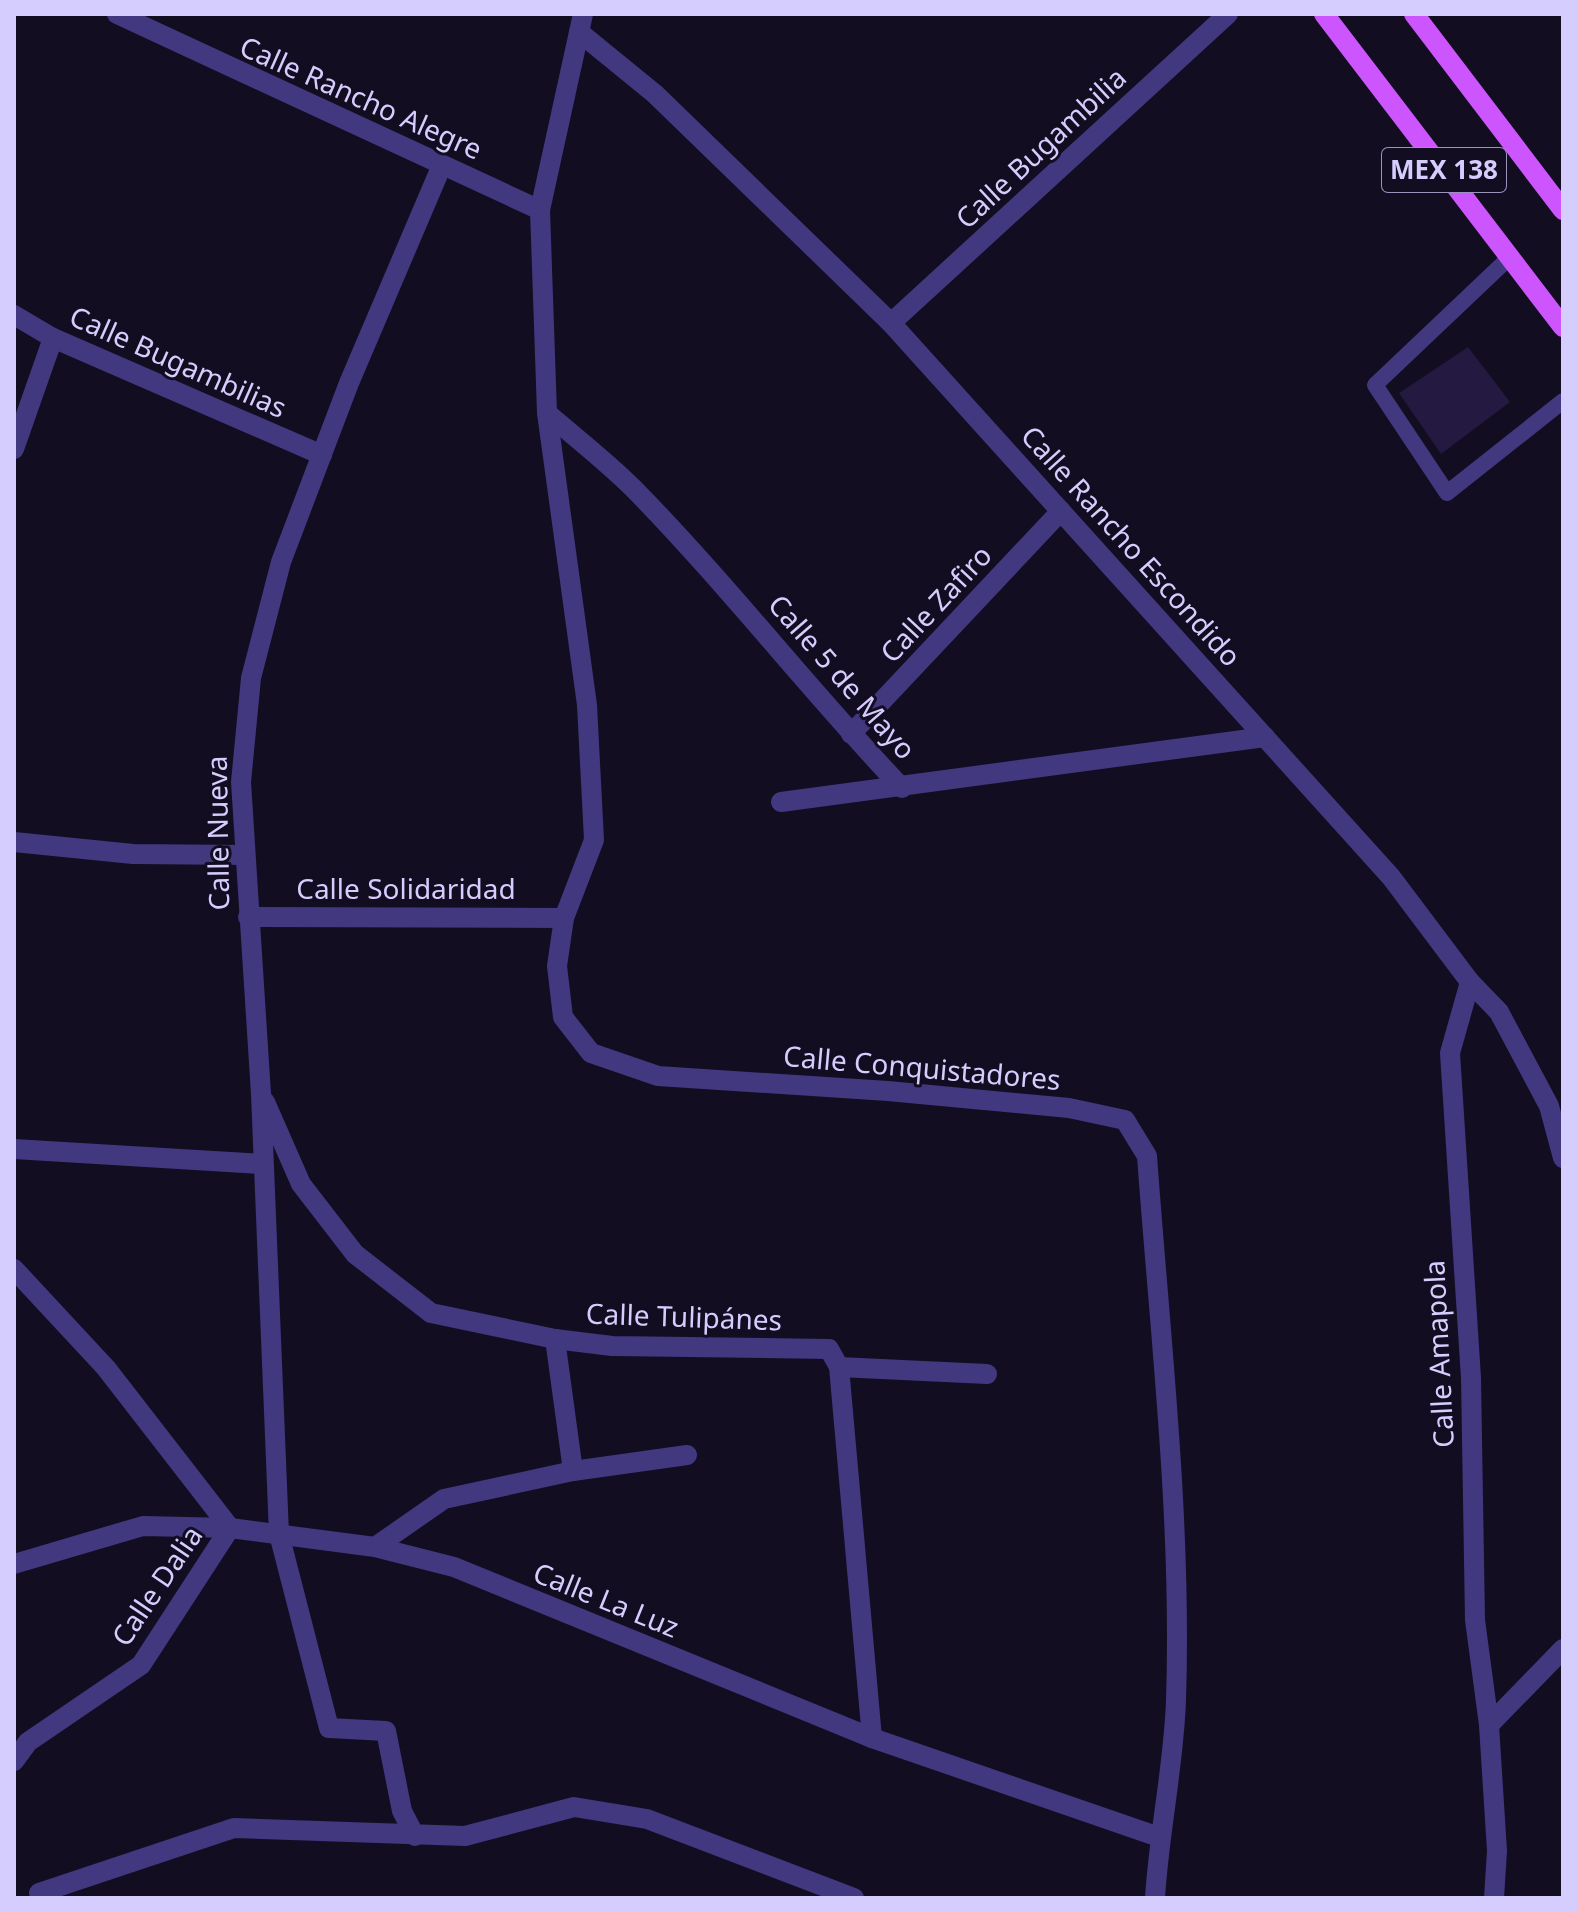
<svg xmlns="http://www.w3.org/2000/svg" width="1577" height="1912" font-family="'Noto Sans',sans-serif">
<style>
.building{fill:#241941}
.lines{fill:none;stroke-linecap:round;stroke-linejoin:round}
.lane{stroke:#41387f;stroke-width:16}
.street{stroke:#41387f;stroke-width:20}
.primary{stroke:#cc55fe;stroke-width:20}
.labels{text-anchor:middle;stroke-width:6;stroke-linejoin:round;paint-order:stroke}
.shield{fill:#120d20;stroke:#9b93bc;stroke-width:2}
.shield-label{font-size:26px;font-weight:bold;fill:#d6cdff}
.street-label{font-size:28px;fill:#d6cdff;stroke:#120d20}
</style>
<rect width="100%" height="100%" fill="#120d20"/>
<polygon class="building" points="1468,347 1510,402 1441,454 1399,393"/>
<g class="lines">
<polyline class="lane" points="1511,256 1375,385 1447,493 1563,401"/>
<g class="street">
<polyline points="117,14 540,210"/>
<path d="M583 14 540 210 547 413 587 705 594 840 564 918 557 966 563 1017 591 1053 658 1076 888 1091 1069 1108 1125 1120 1147 1156C1160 1336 1182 1519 1176 1700 1174 1764 1159 1832 1155 1898"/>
<polyline points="579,32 655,94 891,323 1391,877 1470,982 1499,1012 1549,1106 1563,1158"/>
<polyline points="14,315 53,338 322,455"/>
<polyline points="891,323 1228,14"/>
<path d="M547 413C576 438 607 462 634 489 728 585 810 691 902 788"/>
<polyline points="14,449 53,338"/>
<polyline points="851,734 1061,511"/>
<polyline points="781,802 1265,737"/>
<polyline points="14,842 133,854 244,855"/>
<polyline points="248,917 564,918"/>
<polyline points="1470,982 1450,1053 1471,1378 1475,1620 1489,1725 1497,1851 1494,1898"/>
<polyline points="265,1102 301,1184 355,1254 431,1313 555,1339 612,1346 829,1349 839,1367 872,1738"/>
<polyline points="14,1149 262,1164"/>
<polyline points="14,1269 106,1368 230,1528 141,1665 28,1742 14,1761"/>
<polyline points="555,1339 573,1471"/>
<polyline points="839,1367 987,1374"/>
<polyline points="375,1547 444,1499 573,1471 687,1455"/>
<polyline points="14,1564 143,1526 230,1528 375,1547 454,1567 872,1738 1159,1837"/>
<polyline points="1489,1725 1563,1649"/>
<polyline points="415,1836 402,1811 386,1731 329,1728 279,1534 261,1094 241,782 251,678 281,562 349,383 442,165"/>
<polyline points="39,1893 234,1828 465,1836 574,1807 647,1819 854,1898"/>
</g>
<g class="primary">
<polyline points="1324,14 1563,327"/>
<polyline points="1414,14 1563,210"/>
</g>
</g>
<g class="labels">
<rect class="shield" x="1382" y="148" width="124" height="44" rx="6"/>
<g class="shield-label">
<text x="1444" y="179">MEX 138</text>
</g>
<g class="street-label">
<text transform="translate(361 98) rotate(24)" y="10">Calle Rancho Alegre</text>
<text transform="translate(1041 148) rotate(-43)" y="10">Calle Bugambilia</text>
<text transform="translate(178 362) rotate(24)" y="10">Calle Bugambilias</text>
<text transform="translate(1131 546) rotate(48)" y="10">Calle Rancho Escondido</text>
<text transform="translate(936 604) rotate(-47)" y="10">Calle Zafiro</text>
<text transform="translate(842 677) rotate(49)" y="10">Calle 5 de Mayo</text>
<text transform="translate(218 833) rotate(-91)" y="10">Calle Nueva</text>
<text x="406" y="899">Calle Solidaridad</text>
<text transform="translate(922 1068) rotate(5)" y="10">Calle Conquistadores</text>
<text transform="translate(684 1317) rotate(2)" y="10">Calle Tulipánes</text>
<text transform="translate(1439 1354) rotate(-93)" y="10">Calle Amapola</text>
<text transform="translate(157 1586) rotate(-56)" y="10">Calle Dalia</text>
<text transform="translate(606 1600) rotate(22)" y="10">Calle La Luz</text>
</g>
</g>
<rect width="1577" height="1912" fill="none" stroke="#d6cdff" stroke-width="32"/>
</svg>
